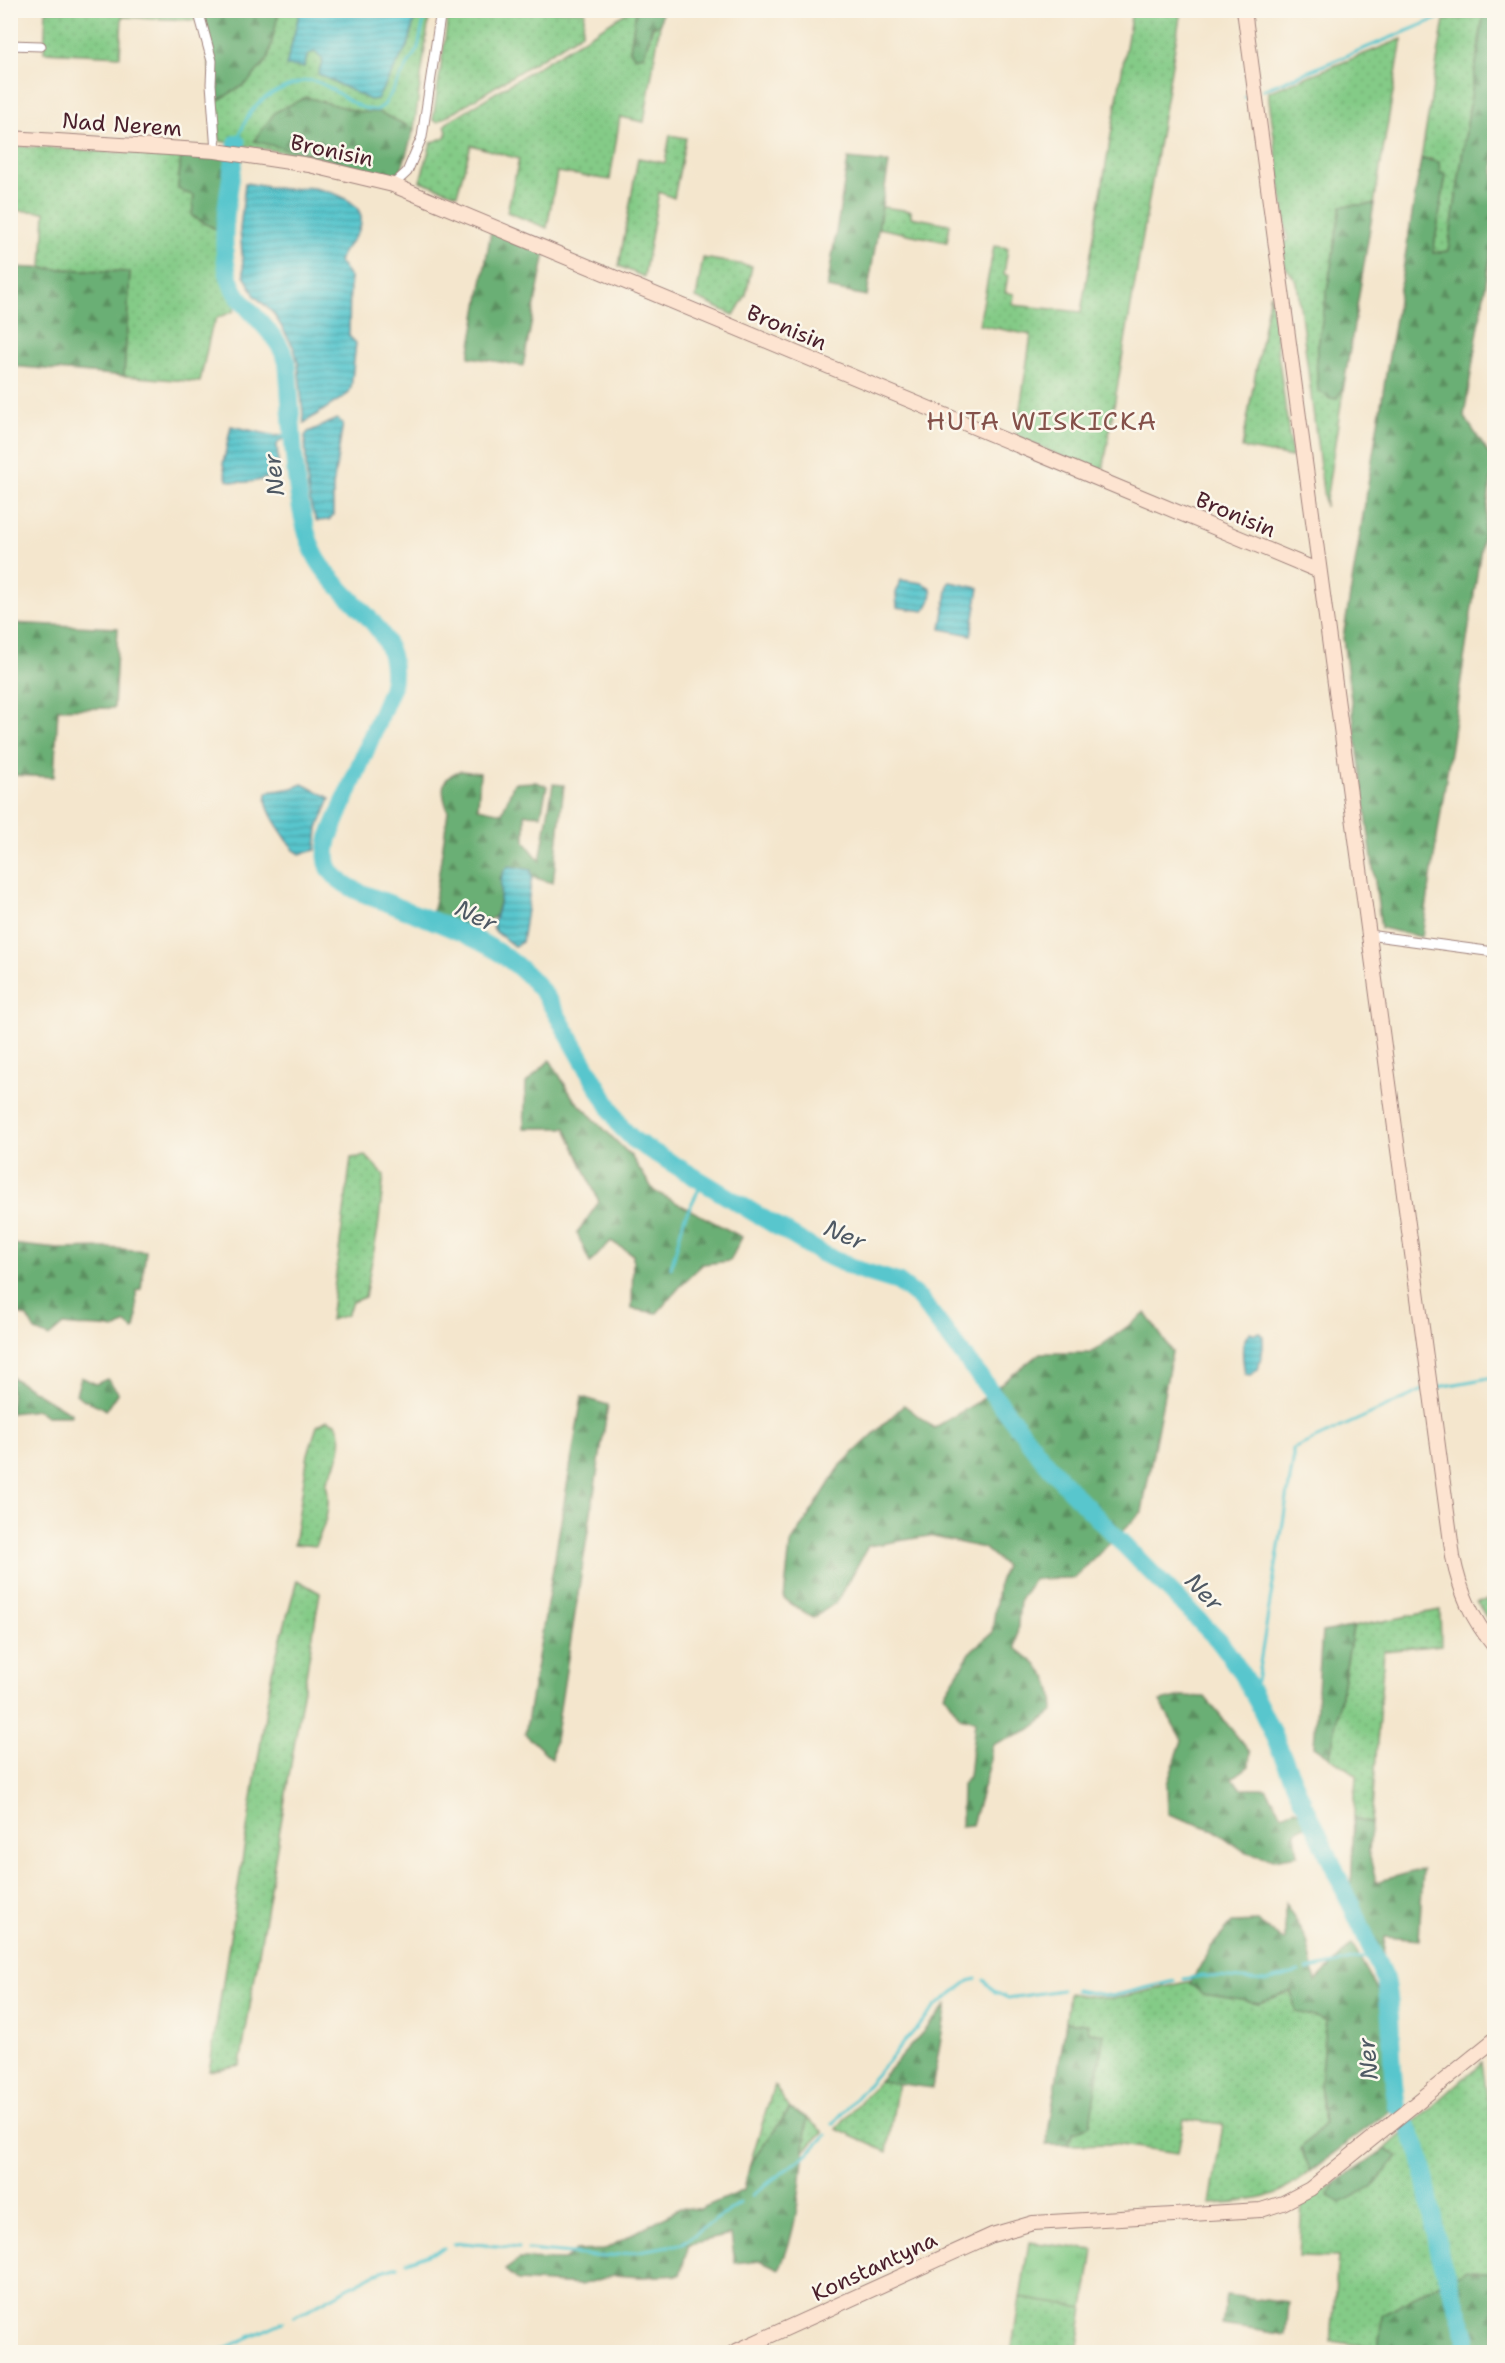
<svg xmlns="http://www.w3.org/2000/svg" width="1505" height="2363" font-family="'Shantell Sans',sans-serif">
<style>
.grass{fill:url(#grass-dots);stroke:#677559;stroke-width:1.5}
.forest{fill:url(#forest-firs);stroke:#5a6750;stroke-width:1.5}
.park{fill:url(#park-tufts);stroke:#677559;stroke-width:1.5}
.water{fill:url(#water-rules);stroke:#51727c;stroke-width:1.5}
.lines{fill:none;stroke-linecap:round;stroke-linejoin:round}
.stream{stroke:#58c6cd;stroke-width:3}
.river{stroke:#58c6cd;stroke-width:18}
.street-casing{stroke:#9f827c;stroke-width:11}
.secondary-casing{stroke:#9f827c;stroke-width:16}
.street{stroke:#fff;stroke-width:9}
.secondary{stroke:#fde4d1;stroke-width:14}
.labels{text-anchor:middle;stroke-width:5;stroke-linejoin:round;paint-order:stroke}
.street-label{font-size:22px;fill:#4a1f2b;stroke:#fbf7ec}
.water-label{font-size:24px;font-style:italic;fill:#4f5964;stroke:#fbf7ec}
.quarter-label{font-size:26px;letter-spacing:1.5px;fill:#84514a;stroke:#fbf7ec}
</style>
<defs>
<pattern id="grass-dots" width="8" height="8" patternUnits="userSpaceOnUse" patternTransform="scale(1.5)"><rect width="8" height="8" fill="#84cb87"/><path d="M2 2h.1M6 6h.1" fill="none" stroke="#74ae75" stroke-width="1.8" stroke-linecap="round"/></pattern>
<pattern id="forest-firs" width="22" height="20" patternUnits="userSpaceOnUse" patternTransform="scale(1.5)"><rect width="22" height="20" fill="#6baf74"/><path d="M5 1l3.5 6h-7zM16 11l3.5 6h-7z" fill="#5a8e5f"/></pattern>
<pattern id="park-tufts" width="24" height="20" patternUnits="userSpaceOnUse" patternTransform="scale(1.5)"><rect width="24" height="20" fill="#84cb87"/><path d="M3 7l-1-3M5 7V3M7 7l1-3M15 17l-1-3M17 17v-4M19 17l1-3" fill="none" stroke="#74ae75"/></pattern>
<pattern id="water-rules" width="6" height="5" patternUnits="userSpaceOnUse" patternTransform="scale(1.5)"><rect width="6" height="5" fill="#58c6cd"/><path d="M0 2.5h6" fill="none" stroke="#4ba0a7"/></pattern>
</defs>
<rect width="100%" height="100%" fill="#fbf7ec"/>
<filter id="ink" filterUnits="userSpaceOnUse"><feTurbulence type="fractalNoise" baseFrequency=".0167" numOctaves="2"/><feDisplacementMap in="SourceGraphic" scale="12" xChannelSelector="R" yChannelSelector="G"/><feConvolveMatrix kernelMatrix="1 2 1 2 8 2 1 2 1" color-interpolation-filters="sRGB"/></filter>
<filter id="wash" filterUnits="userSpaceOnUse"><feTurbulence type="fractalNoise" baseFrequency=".008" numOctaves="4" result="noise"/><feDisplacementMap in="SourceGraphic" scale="24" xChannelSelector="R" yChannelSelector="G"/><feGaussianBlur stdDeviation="1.35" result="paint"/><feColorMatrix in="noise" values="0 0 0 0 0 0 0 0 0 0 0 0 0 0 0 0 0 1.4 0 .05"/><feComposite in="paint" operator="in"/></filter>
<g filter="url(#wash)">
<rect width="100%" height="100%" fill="#f4e6cd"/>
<g class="grass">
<polygon points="46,11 193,11 196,20 122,17 120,56 44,52"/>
<polygon points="202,11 430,11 414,129 379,113 335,161 220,141"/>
<polygon points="449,11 449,10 585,11 582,33 438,122 433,120"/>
<polygon points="629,11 636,11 630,50 644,55 653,26 660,25 644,122 620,117 610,180 557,172 547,228 507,212 519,159 471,145 457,194 420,181 431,143 445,137 447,131 445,125 449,121"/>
<polygon points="1132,11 1181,11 1103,471 1056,454 1016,436 1031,335 979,325 994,246 1008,248 1004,274 1008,276 1005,292 1014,294 1013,305 1081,312"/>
<polygon points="1483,16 1448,251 1433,253 1446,175 1440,172 1431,159 1421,159 1444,20"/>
<polygon points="1402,39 1374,204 1341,206 1316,359 1337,398 1344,385 1325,507 1297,282 1285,266 1281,242 1288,241 1268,92"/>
<polygon points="670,135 686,138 674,198 659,192 644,277 619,266 638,158 665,163"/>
<polygon points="11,146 181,156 178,187 183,192 194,195 192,216 219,231 224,260 235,302 234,311 217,318 211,330 200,382 124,376 130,272 42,268 45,212 11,210"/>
<polygon points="882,207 911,211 911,217 950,224 947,242 878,228"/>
<polygon points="703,258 752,266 746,295 734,315 696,298"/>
<polygon points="1270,293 1292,457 1242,448"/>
<polygon points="366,1156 384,1175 378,1229 365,1297 352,1302 347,1315 330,1320 351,1158"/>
<path d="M327 1420 336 1423C347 1444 337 1464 326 1483 332 1507 325 1525 315 1546L294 1544 308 1454 317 1426Z"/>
<polygon points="297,1580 320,1593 240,2065 209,2071 272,1671"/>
<polygon points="1494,1599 1494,1630 1477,1602"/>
<polygon points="1440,1610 1441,1645 1384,1651 1371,1824 1354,1817 1356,1775 1330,1757 1353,1627"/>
<path d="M1192 1981 1190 1984 1259 2003 1291 1991 1296 2012 1326 2019 1320 2083 1324 2124 1301 2148 1310 2171C1279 2201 1250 2201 1210 2204L1223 2124 1184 2119 1178 2153 1112 2144 1067 2145 1073 2132 1104 2034 1089 2032 1087 2024 1066 2022 1069 1993 1112 1999Z"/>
<polygon points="1482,2062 1494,2144 1494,2273 1465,2271 1383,2314 1378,2348 1331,2341 1338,2257 1299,2256 1302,2203 1337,2182 1328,2196 1397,2156 1385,2149"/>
<polygon points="879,2081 898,2082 887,2152 836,2129"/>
<polygon points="774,2085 790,2109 750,2164"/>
<polygon points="807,2118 823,2132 804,2151"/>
<polygon points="1020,2298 1084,2308 1077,2352 1011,2352"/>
</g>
<g class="forest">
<polygon points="203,11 279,11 268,59 247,83 216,102 215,62"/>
<polygon points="636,11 662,11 660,25 652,26 644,55 635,57 630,50"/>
<polygon points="1484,11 1494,11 1494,234 1464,416 1494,462 1422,937 1381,928 1343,638 1421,159 1439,162 1440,172 1446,174 1433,253 1448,251"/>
<polygon points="306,97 361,112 379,112 414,129 401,171 385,178 335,161 254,141 275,112"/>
<polygon points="206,154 231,160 219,231 192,216 194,195 183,192 178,187 181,156"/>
<polygon points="848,159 889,163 867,296 827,288"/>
<polygon points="1374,204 1344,385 1337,398 1330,399 1318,390 1316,359 1341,206"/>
<polygon points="491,231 545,253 523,366 469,357"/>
<polygon points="10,267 130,272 124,376 11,366"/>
<polygon points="10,623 118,628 114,708 58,709 54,777 11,775"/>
<path d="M460 771 480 773 478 808 502 813 514 783 536 782 547 786 541 815 525 814V842L540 861 553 784 564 785 553 883 532 877V874L501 878V896L495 917 475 925 453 921 433 912 448 811C441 792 439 778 460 771Z"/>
<polygon points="550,1060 573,1098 631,1156 654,1191 742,1237 730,1261 703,1264 684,1282 657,1313 632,1309 633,1255 611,1241 590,1263 577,1233 599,1202 566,1128 524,1128 526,1083"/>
<path d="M11 1244 58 1249 108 1248 146 1251 141 1289 136 1291 137 1319 135 1329 133 1330 126 1323 115 1329C97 1325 80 1328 63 1325L49 1337 35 1331 27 1317 14 1312 19 1332H11Z"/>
<path d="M1146 1313 1172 1352 1142 1512 1074 1578 1034 1579 1020 1600 1016 1648C1043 1670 1053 1674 1054 1711L1031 1729 992 1745 989 1767 972 1825 961 1826 962 1785 969 1776 975 1721 960 1717 944 1694 972 1650 992 1633 999 1582 1005 1566 984 1548 929 1536 868 1546 838 1601 813 1618 784 1599 790 1545 841 1465 904 1405 934 1428 978 1402 1040 1353H1091Z"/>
<polygon points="11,1377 72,1414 72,1416 46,1416 38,1410 11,1413"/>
<path d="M81 1377 96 1384 107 1379 118 1392 106 1410C97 1403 85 1403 76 1394Z"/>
<polygon points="582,1397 608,1405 552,1759 525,1734"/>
<polygon points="1353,1627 1330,1757 1314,1746 1322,1632"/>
<polygon points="1182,1696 1205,1697 1250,1752 1249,1766 1233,1778 1240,1788 1266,1788 1282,1814 1295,1809 1306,1816 1308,1824 1295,1832 1298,1855 1274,1859 1244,1851 1214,1830 1168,1814 1167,1784 1182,1740 1160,1701"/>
<polygon points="1354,1817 1371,1824 1369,1853 1376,1882 1423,1869 1419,1940 1385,1937 1382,1963 1351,1891"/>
<polygon points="1285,1903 1307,1940 1316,1982 1352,1944 1382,1998 1392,2101 1392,2109 1310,2171 1301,2148 1324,2124 1320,2083 1326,2020 1296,2012 1291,1991 1259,2003 1203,1994 1190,1984 1211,1947 1232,1923 1258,1922 1285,1941"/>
<polygon points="947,2005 932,2088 879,2081"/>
<polygon points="1066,2022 1087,2024 1089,2032 1104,2034 1090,2125 1073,2132 1067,2145 1046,2145"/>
<path d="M790 2109 807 2118C802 2164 800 2228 779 2269L760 2260 735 2263 731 2235 689 2244 680 2275 642 2277 614 2275 581 2285 518 2281 505 2270 520 2259 564 2260 576 2251 604 2250 680 2208 700 2209 744 2190 750 2164Z"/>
<polygon points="1385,2149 1398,2156 1375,2185 1341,2203 1328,2196 1337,2182"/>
<polygon points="1465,2270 1494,2273 1494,2352 1378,2352 1382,2314"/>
<polygon points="1226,2295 1289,2303 1286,2335 1222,2325"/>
</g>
<polygon class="park" points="1029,2242 1093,2250 1084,2308 1020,2298"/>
<g class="water">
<polygon points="300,11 416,11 409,43 377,99 370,100 318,74 323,60 315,52 308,54 304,67 286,66"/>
<path d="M245 183C258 185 272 188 286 189 295 190 305 186 313 188 329 191 359 199 361 218 363 237 342 245 339 262L350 277 349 336 356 343 351 388 348 394 304 423 298 363 294 348 274 314 255 296 244 275 240 230Z"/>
<path d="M337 419 343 423 333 487V515L329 520 317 521C306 505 306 457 305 436L308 432Z"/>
<path d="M231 426 276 436 285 434V437L277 444 279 473C262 481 246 485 227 480L223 464Z"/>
<path d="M901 580 922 583 931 588C933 598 930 604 924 611L897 607 896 593Z"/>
<polygon points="950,582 979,588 971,635 941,629 948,584"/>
<path d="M302 784 327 796 330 799 318 828 316 850 300 854 294 850C285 836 260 807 268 792L293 788Z"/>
<path d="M509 866 531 870 532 877 522 942 514 946 496 932 493 927C495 917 499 907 500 898 502 886 498 874 509 866Z"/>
<path d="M1250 1332 1255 1334 1259 1332 1263 1337V1348L1258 1370 1250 1375 1245 1374C1243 1359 1239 1343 1250 1332Z"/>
</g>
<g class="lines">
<g class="stream">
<polyline points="1263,90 1446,15 1494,13"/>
<polyline points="1245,97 1246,97"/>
<path d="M237 143C247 110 258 97 291 85 298 83 306 79 314 81 335 86 354 111 377 110L384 105 418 48 426 10"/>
<polyline points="671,1268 684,1219 702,1183"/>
<polyline points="1439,1387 1494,1377"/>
<polyline points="1252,1689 1257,1681 1293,1462 1293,1449 1423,1390"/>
<polyline points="1307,1970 1374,1955"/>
<polyline points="1184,1979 1202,1976 1267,1981 1299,1972"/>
<polyline points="984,1980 995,1992 1008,1998 1062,1990"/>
<polyline points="1075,1990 1112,1996 1175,1981"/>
<polyline points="833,2124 936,2006 969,1981 976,1979"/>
<polyline points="751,2196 812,2150 826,2135"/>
<polyline points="454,2244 463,2243 519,2248"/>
<polyline points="528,2250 604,2257 681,2244 740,2203"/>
<polyline points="407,2262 444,2248"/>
<polyline points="294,2317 374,2274 397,2266"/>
<polyline points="216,2352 283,2322"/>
</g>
<g class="river">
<path d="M237 143C230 184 212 261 238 296 255 319 278 335 287 362 293 416 291 521 321 565 349 607 405 631 391 690L329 838C326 851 324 865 335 876 349 890 370 896 388 903 446 927 513 945 549 1001L621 1127 635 1141 821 1253 859 1270 898 1282 920 1299 1042 1458 1071 1491 1218 1640C1256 1687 1277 1745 1302 1800"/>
<path d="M1307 1809 1385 1979C1394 2021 1389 2064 1397 2106"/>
<polyline points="1407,2124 1421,2156 1440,2255 1467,2336 1465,2352"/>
</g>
</g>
</g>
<g filter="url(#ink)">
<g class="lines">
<defs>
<g id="street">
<polyline points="198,10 212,61 211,84 216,151"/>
<polyline points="10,45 41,46"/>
<polyline points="393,185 407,172 422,137 441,10"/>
<polyline points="1368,935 1494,952"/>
</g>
<g id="secondary">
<path d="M1244 10 1453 1557C1460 1592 1472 1619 1494 1646"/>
<polyline points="10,138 216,151 309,165 393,185 1319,571"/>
<polyline points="734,2352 992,2235 1033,2223 1261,2210 1283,2203 1310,2189 1494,2040"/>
</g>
</defs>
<use href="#street" class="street-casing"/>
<use href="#secondary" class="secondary-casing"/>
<use href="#street" class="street"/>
<use href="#secondary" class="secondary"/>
</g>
</g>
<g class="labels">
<g class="street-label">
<text transform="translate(122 124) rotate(4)" y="8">Nad Nerem</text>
<text transform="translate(332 150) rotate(12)" y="8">Bronisin</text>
<text transform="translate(787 327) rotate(23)" y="8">Bronisin</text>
<text transform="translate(1236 514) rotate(23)" y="8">Bronisin</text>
<text transform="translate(874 2266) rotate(-25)" y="8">Konstantyna</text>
</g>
<g class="water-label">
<text transform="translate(274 475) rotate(-96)" y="8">Ner</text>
<text transform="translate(476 916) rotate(26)" y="8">Ner</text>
<text transform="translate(845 1235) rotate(23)" y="8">Ner</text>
<text transform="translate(1204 1592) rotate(46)" y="8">Ner</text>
<text transform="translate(1368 2059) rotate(-95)" y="8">Ner</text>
</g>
<g class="quarter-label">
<text x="1042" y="430">HUTA WISKICKA</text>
</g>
</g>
<rect width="1505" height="2363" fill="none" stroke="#fbf7ec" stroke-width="36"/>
</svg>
